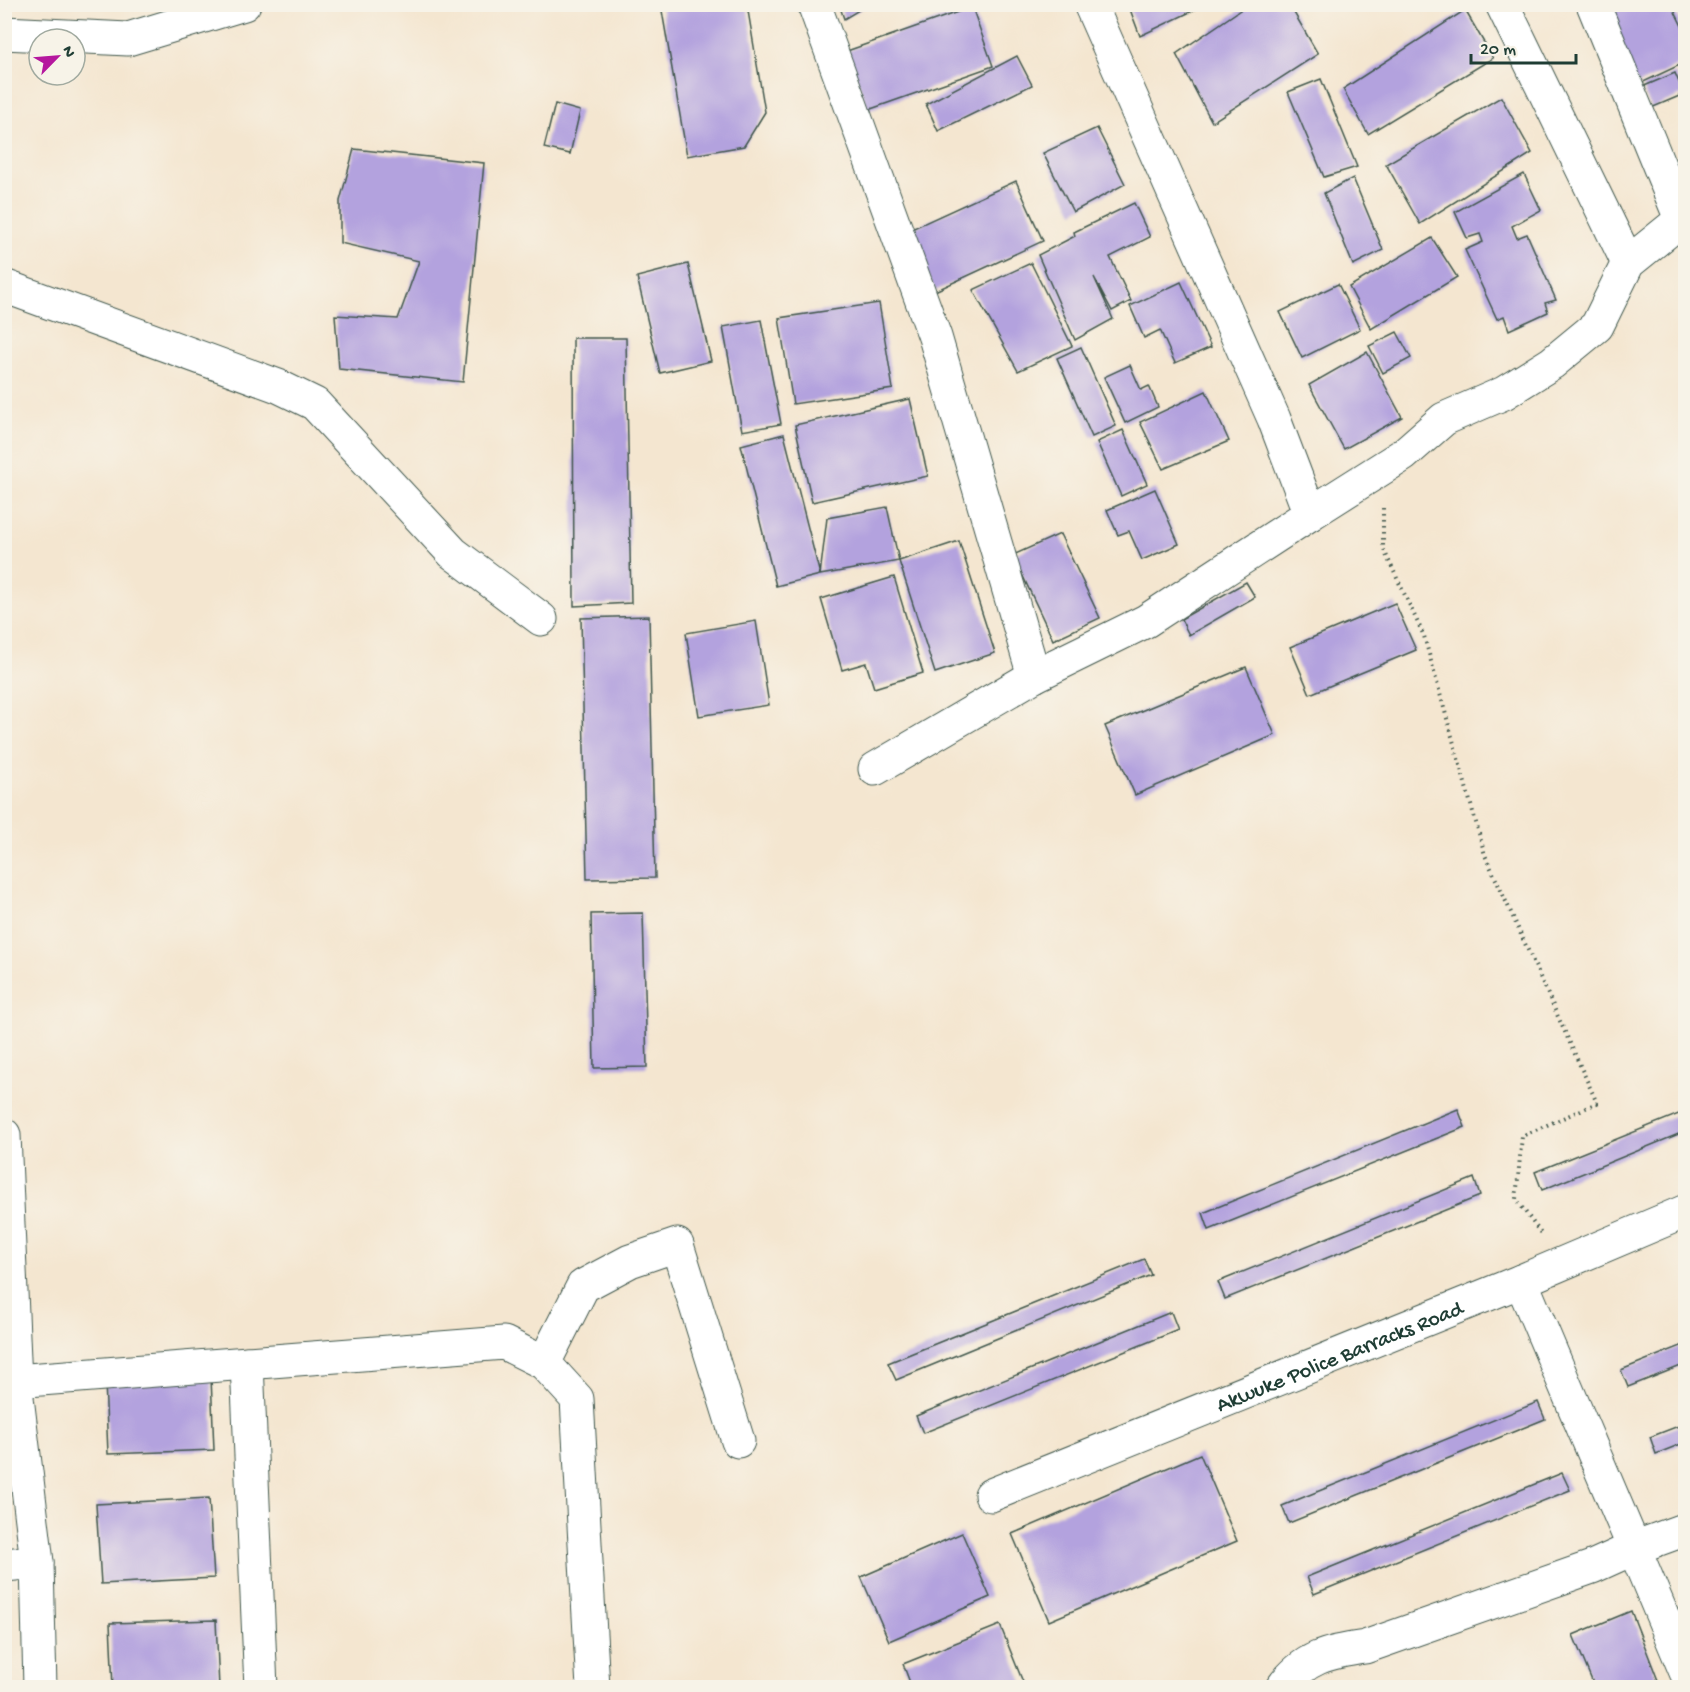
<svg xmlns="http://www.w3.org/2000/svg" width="1690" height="1692" font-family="'Gochi Hand',sans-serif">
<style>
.building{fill:#b3a2de}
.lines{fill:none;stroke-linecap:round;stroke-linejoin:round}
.minor-casing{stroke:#3f564b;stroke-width:35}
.path{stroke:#3f564b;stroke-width:4;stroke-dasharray:1.5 4.5;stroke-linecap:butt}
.minor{stroke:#fff;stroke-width:33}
.labels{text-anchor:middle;stroke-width:4.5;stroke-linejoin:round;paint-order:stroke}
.street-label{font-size:22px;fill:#1f3d34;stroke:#f7f3e8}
</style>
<rect width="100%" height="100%" fill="#f7f3e8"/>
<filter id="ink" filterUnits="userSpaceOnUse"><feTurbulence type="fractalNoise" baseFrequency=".0167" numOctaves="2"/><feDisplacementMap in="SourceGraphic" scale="12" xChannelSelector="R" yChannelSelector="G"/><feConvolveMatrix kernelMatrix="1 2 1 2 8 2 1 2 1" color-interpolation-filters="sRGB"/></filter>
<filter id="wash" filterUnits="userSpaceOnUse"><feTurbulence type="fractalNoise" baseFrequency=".008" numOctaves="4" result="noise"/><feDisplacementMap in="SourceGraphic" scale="24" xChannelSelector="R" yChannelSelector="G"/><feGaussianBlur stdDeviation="1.35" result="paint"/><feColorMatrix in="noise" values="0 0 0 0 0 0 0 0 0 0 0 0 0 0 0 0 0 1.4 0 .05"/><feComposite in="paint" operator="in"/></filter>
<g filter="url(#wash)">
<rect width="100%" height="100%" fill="#f4e6d0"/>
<g id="blocks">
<g class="building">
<polygon points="839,4 869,4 844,19"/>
<polygon points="1128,4 1207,4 1140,36"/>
<polygon points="1249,4 1289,4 1318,54 1212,122 1176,54"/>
<polygon points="1602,4 1671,4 1686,34 1686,62 1635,86"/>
<polygon points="661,5 747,5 765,112 744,146 687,156"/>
<polygon points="972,7 993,66 868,110 847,51"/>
<polygon points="1465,10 1493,58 1368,134 1343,89"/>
<polygon points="1017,56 1032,85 938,131 926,104"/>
<polygon points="1675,73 1684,94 1651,108 1642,87"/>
<polygon points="1321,79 1357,167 1324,177 1288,92"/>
<polygon points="1501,97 1532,153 1420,224 1386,164"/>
<polygon points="555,104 580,111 570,154 544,148"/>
<polygon points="1097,128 1125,184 1073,212 1043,153"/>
<polygon points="354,149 484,163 463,382 339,369 335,315 398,319 419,261 340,243 340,201"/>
<polygon points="1524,174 1541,210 1512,226 1517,238 1527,234 1556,300 1545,303 1548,312 1509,330 1504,316 1497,319 1465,250 1483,242 1480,234 1467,238 1455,212"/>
<polygon points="1353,178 1383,250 1353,265 1324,193"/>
<polygon points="1016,181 1043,241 935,291 907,231"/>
<polygon points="1134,203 1150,237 1110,257 1131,301 1112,311 1094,277 1113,319 1075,340 1038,255 1075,236 1074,232"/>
<polygon points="1432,238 1457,277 1371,329 1349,287"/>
<polygon points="1031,263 1072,346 1018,371 973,290"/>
<polygon points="688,264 711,361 660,373 637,277"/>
<polygon points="1181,282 1211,347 1175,363 1160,330 1144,338 1130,306"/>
<polygon points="1338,284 1360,329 1302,358 1280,312"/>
<polygon points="879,303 893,389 793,404 779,318"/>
<polygon points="761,320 781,424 742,431 723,327"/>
<polygon points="1397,332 1411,358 1383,373 1369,346"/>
<polygon points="573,338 626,338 631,603 574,606"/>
<polygon points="1081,347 1116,426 1092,437 1057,358"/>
<polygon points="1367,352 1402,417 1344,449 1309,385"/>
<polygon points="1130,365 1141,390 1149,386 1158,407 1125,423 1104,377"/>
<polygon points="1206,391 1229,441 1163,469 1140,422"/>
<polygon points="910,399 928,476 812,502 795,425"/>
<polygon points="1123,430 1147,484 1121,496 1097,442"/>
<polygon points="784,434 820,575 827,518 887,507 899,561 820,575 776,586 741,445"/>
<polygon points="1155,489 1179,544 1142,560 1129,531 1118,535 1107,510"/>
<polygon points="1060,534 1100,618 1053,640 1013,555"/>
<polygon points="959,541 995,653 935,673 899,561"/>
<polygon points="894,577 923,673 874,688 866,663 842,670 821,599"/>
<polygon points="1246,582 1255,597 1189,635 1181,619"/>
<polygon points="1395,603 1416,650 1310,694 1290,647"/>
<polygon points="649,616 655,878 587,879 581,618"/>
<polygon points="756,621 769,705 699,716 686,633"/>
<polygon points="1246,667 1275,735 1135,795 1105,726"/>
<polygon points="643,913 647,1067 594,1068 591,914"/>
<polygon points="1458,1109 1465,1127 1209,1230 1203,1213"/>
<polygon points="1686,1111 1686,1131 1542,1190 1535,1172"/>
<polygon points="1474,1178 1480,1196 1225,1299 1218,1282"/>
<polygon points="1144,1259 1151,1275 896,1380 888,1363"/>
<polygon points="1171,1312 1178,1330 923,1433 916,1416"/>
<polygon points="1686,1344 1686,1364 1628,1387 1621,1370"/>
<polygon points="211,1377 214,1450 108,1454 105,1381"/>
<polygon points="1538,1402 1545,1419 1289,1523 1282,1506"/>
<polygon points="1686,1423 1686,1442 1656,1454 1650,1437"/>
<polygon points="1200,1454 1237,1541 1049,1621 1012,1534"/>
<polygon points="1562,1473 1570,1490 1314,1594 1307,1577"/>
<polygon points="209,1498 214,1578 101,1584 96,1504"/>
<polygon points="962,1533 990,1597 889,1641 861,1577"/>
<polygon points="1631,1611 1661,1688 1595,1688 1573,1635"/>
<polygon points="216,1620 219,1688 113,1688 110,1623"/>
<polygon points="1000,1625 1025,1687 912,1688 903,1664"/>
</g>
</g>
</g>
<g filter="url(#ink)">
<use href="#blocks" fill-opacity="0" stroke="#3f564b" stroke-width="1.5"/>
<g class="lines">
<defs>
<g id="minor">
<polyline points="814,4 935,337 1034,676"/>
<polyline points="1090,4 1274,419 1310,514 1403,455 1444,419 1504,393 1552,363 1597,326 1628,263 1686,216"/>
<polyline points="1502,4 1628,263"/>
<polyline points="1593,4 1681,219"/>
<polyline points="4,33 128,39 244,4"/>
<polyline points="4,286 278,386 315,404 453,553 541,619"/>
<polyline points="875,769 1034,676 1146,621 1310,514"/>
<polyline points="4,1135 15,1381 37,1562 40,1688"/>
<polyline points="1521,1281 1634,1548 1686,1529"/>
<polyline points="247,1363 261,1688"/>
<polyline points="544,1363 583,1286 630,1261 677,1245 738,1441"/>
<polyline points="15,1381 504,1343 544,1363 577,1399 593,1688"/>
<path id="s1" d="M991 1495 1521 1281 1686 1211"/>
<polyline points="4,1565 37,1562"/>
<path d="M1282 1688C1304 1657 1329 1652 1365 1647L1592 1567 1634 1548 1686 1672"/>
</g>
</defs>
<use href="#minor" class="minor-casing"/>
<polyline class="path" points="1383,508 1383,548 1424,636 1485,855 1597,1103 1522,1136 1516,1199 1542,1235"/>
<use href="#minor" class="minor"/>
</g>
</g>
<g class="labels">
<g class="street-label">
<text dy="8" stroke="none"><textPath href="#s1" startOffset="375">Akwuke Police Barracks Road</textPath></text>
</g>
</g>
<rect width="1690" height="1692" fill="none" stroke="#f7f3e8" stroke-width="24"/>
<g transform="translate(57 57) rotate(65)"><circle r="28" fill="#f7f3e8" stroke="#a1aaa0" stroke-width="1.5"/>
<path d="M0-4.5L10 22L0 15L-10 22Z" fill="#b5179e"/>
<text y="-9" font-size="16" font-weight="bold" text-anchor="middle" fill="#1f3d34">N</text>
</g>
<path d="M1471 54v9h105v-9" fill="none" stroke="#1f3d34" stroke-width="3"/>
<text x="1480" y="54" font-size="18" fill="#1f3d34" stroke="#f7f3e8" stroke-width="4.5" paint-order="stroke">20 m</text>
</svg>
